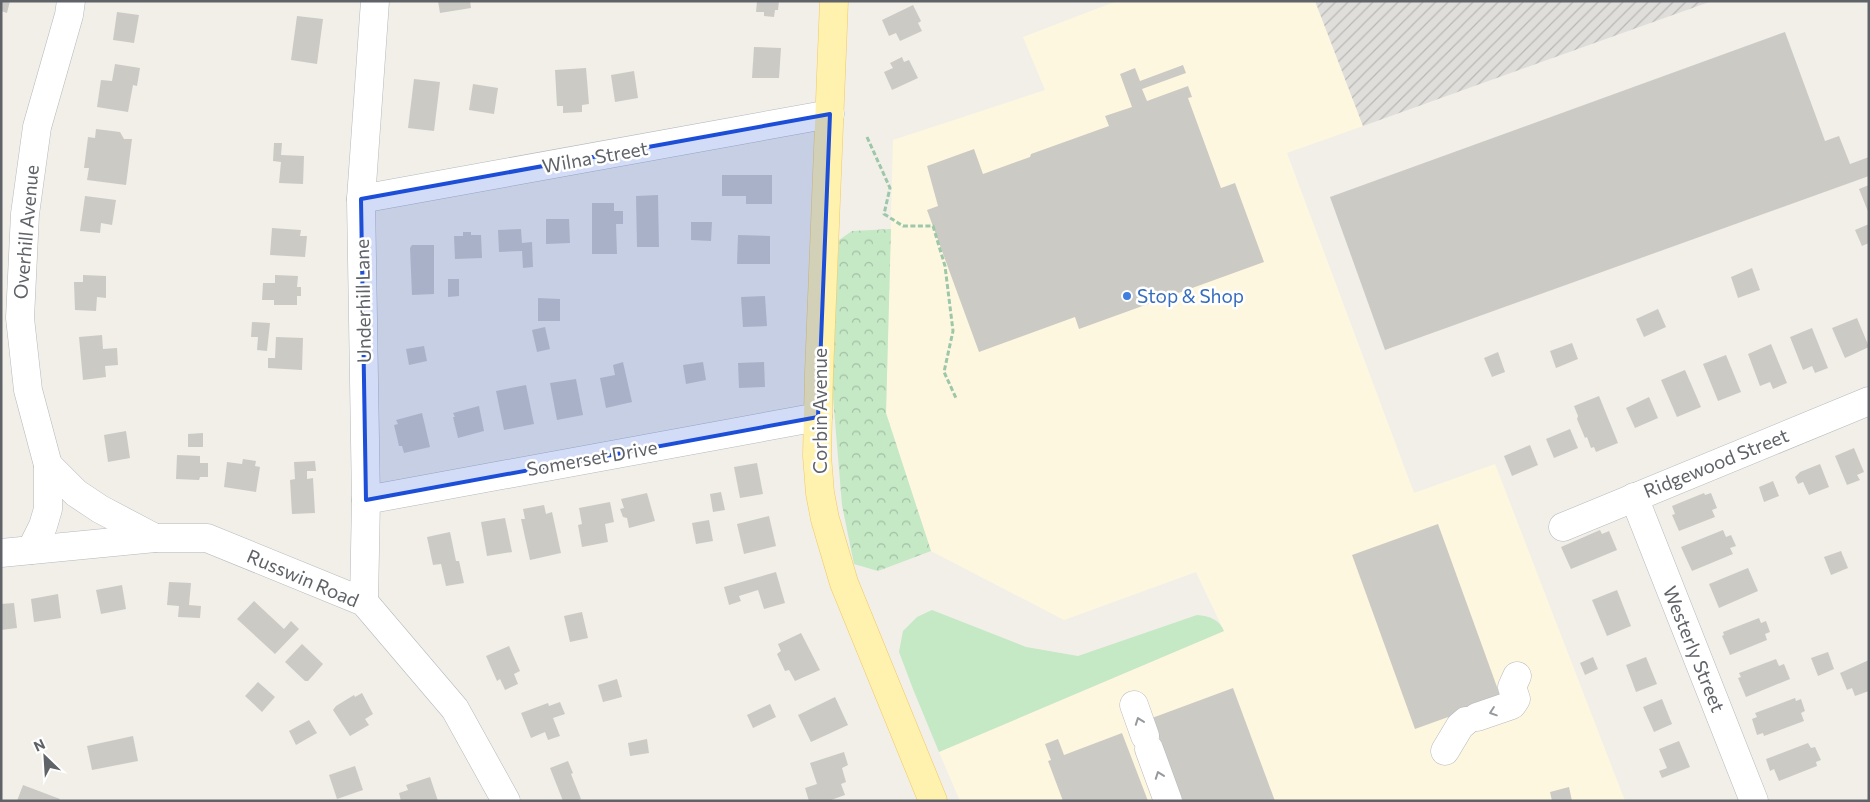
<svg xmlns="http://www.w3.org/2000/svg" width="1870" height="802" font-family="Commissioner,sans-serif">
<style>
.commercial{fill:#fef7e0}
.industrial{fill:url(#industrial-furrows)}
.green{fill:#c5e8c5}
.forest{fill:url(#forest-crowns)}
.building{fill:#cccac5}
.lines{fill:none;stroke-linecap:round;stroke-linejoin:round}
.minor-casing{stroke:#b5b8bc;stroke-width:29}
.major-casing{stroke:#f2c960;stroke-width:29}
.path{stroke:#9cc7a9;stroke-width:3;stroke-dasharray:5 2.5;stroke-linecap:butt}
.minor{stroke:#fff;stroke-width:28}
.major{stroke:#fff2af;stroke-width:28}
.oneway{stroke:#979a9d}
.marked{fill:#1d4ed8;fill-opacity:0.2;stroke:#1d4ed8;stroke-width:4;stroke-linejoin:round}
.shop-dot{fill:#3f7fe0;stroke:#fff;stroke-width:2}
.labels{text-anchor:middle;stroke-width:5;stroke-linejoin:round;paint-order:stroke}
.street-label{font-size:19px;fill:#5f6368;stroke:#fff}
.shop-label{font-size:19px;fill:#366cbe;stroke:#fff;text-anchor:start}
</style>
<defs>
<pattern id="industrial-furrows" width="10" height="10" patternUnits="userSpaceOnUse" patternTransform="scale(1.25)"><rect width="10" height="10" fill="#e0deda"/><path d="M-1 1l2-2M0 10L10 0M9 11l2-2" fill="none" stroke="#b9b8b5"/></pattern>
<pattern id="forest-crowns" width="20" height="18" patternUnits="userSpaceOnUse" patternTransform="scale(1.25)"><rect width="20" height="18" fill="#c5e8c5"/><path d="M2 6a3 3 0 1 1 6 0M12 15a3 3 0 1 1 6 0" fill="none" stroke="#a3c0a4"/></pattern>
</defs>
<rect width="100%" height="100%" fill="#f1efe8"/>
<polygon class="commercial" points="1117,1 1315,1 1363,126 1287,153 1414,493 1495,464 1625,801 960,801 939,752 1224,631 1196,572 1064,620 931,551 886,413 893,140 1045,90 1023,37"/>
<polygon class="industrial" points="1315,1 1712,1 1363,126"/>
<path class="green" d="M932 610 1026 647 1078 656 1197 615C1209 616 1219 619 1224 631L939 752 913 689 899 652 903 631 917 617Z"/>
<polygon class="forest" points="891,229 886,413 931,551 878,571 854,564 842,505 831,373 839,240 852,231"/>
<g class="building">
<polygon points="1,1 10,1 7,13 1,11"/>
<polygon points="438,1 470,1 471,8 440,13"/>
<polygon points="757,1 779,1 778,10 775,10 774,17 764,16 764,12 756,12"/>
<polygon points="913,5 921,21 918,23 922,31 900,41 896,33 889,36 882,20"/>
<polygon points="117,12 139,15 134,43 113,40"/>
<polygon points="297,16 323,19 317,64 291,60"/>
<polygon points="1785,32 1825,141 1839,136 1850,164 1869,157 1869,176 1385,350 1330,197"/>
<polygon points="754,47 781,48 779,78 752,78"/>
<polygon points="902,57 904,62 909,60 918,78 892,90 884,72 893,68 890,63"/>
<polygon points="115,64 140,68 137,86 133,85 128,112 97,107 101,80 112,81"/>
<polygon points="1183,65 1186,73 1142,89 1147,101 1188,86 1192,97 1188,98 1221,188 1235,183 1264,262 1079,329 1075,317 979,352 927,210 938,206 927,166 974,149 983,174 1030,157 1031,154 1109,126 1105,116 1132,107 1120,74 1135,68 1140,81"/>
<polygon points="586,68 589,104 582,105 582,112 563,113 563,106 557,106 555,70"/>
<polygon points="634,71 638,98 615,102 611,75"/>
<polygon points="414,79 440,82 434,131 408,128"/>
<polygon points="473,84 498,88 494,114 469,110"/>
<polygon points="96,129 120,132 124,139 132,139 126,185 87,180 89,168 84,168 88,137 95,138"/>
<polygon points="274,143 282,143 281,155 304,156 303,184 279,183 281,162 273,161"/>
<polygon points="722,175 772,175 772,204 746,204 746,196 722,196"/>
<polygon points="1869,185 1869,214 1859,189"/>
<polygon points="658,195 659,247 637,247 636,196"/>
<polygon points="85,196 116,200 112,225 101,223 100,233 80,231"/>
<polygon points="592,203 614,203 614,211 623,211 623,224 616,224 617,254 592,254"/>
<polygon points="546,219 569,219 570,243 546,244"/>
<polygon points="691,222 712,222 711,241 691,240"/>
<polygon points="1869,224 1869,243 1862,246 1855,230"/>
<polygon points="272,228 301,230 300,236 307,236 305,257 270,255"/>
<polygon points="521,229 522,243 532,242 533,267 523,268 522,251 499,252 498,230"/>
<polygon points="463,232 471,232 471,235 481,235 482,258 455,259 454,236 463,236"/>
<polygon points="738,235 770,236 770,264 737,264"/>
<polygon points="412,245 434,245 434,294 412,295 410,248"/>
<polygon points="1752,268 1760,290 1738,298 1731,277"/>
<polygon points="83,275 106,276 106,298 97,297 96,311 75,310 74,282 83,282"/>
<polygon points="275,275 298,276 297,287 301,287 301,296 297,296 297,305 274,305 274,300 262,300 263,283 275,283"/>
<polygon points="448,279 459,279 459,296 448,297"/>
<polygon points="765,296 767,326 743,327 741,297"/>
<polygon points="538,298 560,299 560,321 538,321"/>
<polygon points="1658,309 1666,327 1644,337 1636,319"/>
<polygon points="1857,318 1869,347 1845,358 1832,328"/>
<polygon points="252,322 270,323 267,351 257,350 258,337 251,337"/>
<polygon points="545,327 550,349 537,352 532,330"/>
<polygon points="1812,328 1828,368 1815,373 1812,366 1803,370 1790,337"/>
<polygon points="102,335 103,349 117,348 118,365 105,366 106,377 83,380 79,337"/>
<polygon points="276,337 303,338 302,370 268,368 268,358 275,358"/>
<polygon points="1572,343 1578,359 1556,368 1550,351"/>
<polygon points="1771,344 1787,383 1773,389 1770,382 1760,386 1748,354"/>
<polygon points="424,346 427,361 409,365 406,349"/>
<polygon points="1498,352 1505,372 1492,377 1484,358"/>
<polygon points="1726,355 1741,392 1718,401 1703,364"/>
<polygon points="623,362 632,402 606,408 600,378 615,375 613,365"/>
<polygon points="703,362 706,380 686,384 683,365"/>
<polygon points="764,362 765,387 739,388 738,363"/>
<polygon points="1685,370 1701,407 1677,417 1661,380"/>
<polygon points="576,379 583,415 557,420 550,383"/>
<polygon points="526,385 534,424 504,430 496,391"/>
<polygon points="1599,396 1618,443 1596,452 1594,447 1591,448 1587,437 1585,438 1577,419 1578,416 1574,406"/>
<polygon points="1649,397 1658,418 1635,428 1626,408"/>
<polygon points="479,406 484,431 458,438 453,417 455,417 453,413"/>
<polygon points="422,413 430,447 404,453 402,446 399,446 394,425 398,424 396,420"/>
<polygon points="1570,429 1578,448 1554,458 1546,439"/>
<polygon points="126,431 130,458 108,462 104,435"/>
<polygon points="203,433 203,447 188,447 188,434"/>
<polygon points="1530,445 1538,465 1512,476 1504,456"/>
<polygon points="1854,448 1864,472 1857,475 1860,480 1847,485 1835,456"/>
<polygon points="177,455 200,456 200,463 208,463 208,477 200,477 199,480 176,479"/>
<polygon points="243,459 256,461 255,466 260,467 256,492 224,487 227,462 242,464"/>
<polygon points="315,461 316,471 307,471 307,479 313,478 315,513 292,514 290,480 295,479 294,462"/>
<polygon points="757,463 763,494 740,498 734,467"/>
<polygon points="1820,464 1829,487 1809,495 1803,482 1798,484 1795,477 1800,472"/>
<polygon points="1773,481 1779,496 1764,502 1759,487"/>
<polygon points="721,492 725,510 713,512 710,494"/>
<polygon points="647,493 655,521 629,528 627,518 623,517 620,509 624,508 621,499"/>
<polygon points="1704,493 1705,495 1711,493 1717,508 1712,510 1715,517 1679,531 1672,515 1675,514 1672,506"/>
<polygon points="610,502 614,522 605,524 608,542 582,547 578,525 582,524 579,508"/>
<polygon points="544,505 546,514 552,512 561,553 530,560 521,519 525,519 523,509"/>
<polygon points="769,516 776,546 744,554 737,524"/>
<polygon points="505,518 512,552 487,556 481,522"/>
<polygon points="709,520 713,541 696,544 692,523"/>
<polygon points="1438,524 1501,698 1415,729 1352,555"/>
<polygon points="1600,530 1602,534 1609,531 1617,550 1571,569 1561,547"/>
<polygon points="1723,530 1726,537 1731,535 1736,546 1730,548 1733,554 1692,571 1681,547"/>
<polygon points="450,532 456,561 459,561 464,583 446,586 441,564 433,565 427,537"/>
<polygon points="1841,551 1848,568 1831,575 1824,557"/>
<polygon points="1748,568 1758,591 1719,608 1709,584"/>
<polygon points="776,572 785,603 764,609 758,590 739,596 741,601 729,605 724,587"/>
<polygon points="169,582 191,583 189,605 201,606 200,618 178,617 179,606 167,605"/>
<polygon points="122,585 126,609 101,614 96,590"/>
<polygon points="1617,590 1631,626 1607,636 1592,600"/>
<polygon points="58,594 61,618 34,622 31,599"/>
<polygon points="254,601 284,629 291,621 299,629 275,654 237,619"/>
<polygon points="14,603 17,628 1,630 1,604"/>
<polygon points="582,612 588,638 570,642 564,616"/>
<polygon points="1759,618 1761,623 1766,621 1770,632 1765,634 1767,640 1730,655 1722,636 1724,635 1723,632"/>
<polygon points="801,633 820,670 795,681 789,670 785,671 777,654 781,651 778,644"/>
<polygon points="302,644 323,664 308,681 305,681 285,662"/>
<polygon points="509,646 520,671 514,674 518,684 505,690 500,679 497,681 486,656"/>
<polygon points="1828,652 1834,669 1818,676 1811,658"/>
<polygon points="1593,657 1598,669 1585,675 1580,663"/>
<polygon points="1646,657 1657,684 1636,692 1626,665"/>
<polygon points="1776,659 1779,666 1784,664 1790,679 1746,697 1738,678 1741,677 1739,673"/>
<polygon points="1869,660 1869,691 1855,696 1852,688 1847,690 1840,673"/>
<polygon points="617,679 622,697 603,702 598,685"/>
<polygon points="258,682 275,697 262,712 245,696"/>
<polygon points="1233,688 1275,801 1183,801 1152,718"/>
<polygon points="362,693 373,714 365,719 369,725 350,736 333,710 336,706 354,695 355,697"/>
<polygon points="835,697 848,725 811,742 798,715"/>
<polygon points="1795,698 1796,701 1801,699 1805,711 1801,713 1804,721 1764,736 1763,733 1757,735 1752,719 1757,717 1755,713"/>
<polygon points="1662,699 1672,724 1654,732 1643,707"/>
<polygon points="560,702 565,714 553,718 560,736 548,740 545,732 531,738 521,713 548,703 549,706"/>
<polygon points="770,704 776,717 753,728 747,715"/>
<polygon points="309,720 317,733 296,745 289,731"/>
<polygon points="1122,733 1148,801 1063,801 1048,761 1051,760 1045,744 1058,739 1064,755"/>
<polygon points="133,736 138,761 92,770 87,746"/>
<polygon points="647,739 649,753 630,756 628,743"/>
<polygon points="1679,741 1690,767 1662,778 1659,771 1667,768 1659,749"/>
<polygon points="1808,743 1811,748 1815,747 1821,760 1816,762 1817,766 1779,781 1774,769 1770,771 1766,759"/>
<polygon points="844,752 848,765 842,768 846,782 841,784 845,795 828,801 809,801 805,788 817,784 810,763"/>
<polygon points="568,761 573,773 571,774 581,799 577,801 563,801 550,768"/>
<polygon points="355,766 363,790 337,799 329,775"/>
<polygon points="430,777 438,801 401,801 399,793 408,790 406,785"/>
<polygon points="23,785 60,799 59,801 17,801"/>
<polygon points="1569,787 1572,801 1552,801 1550,792"/>
</g>
<g class="lines">
<defs>
<g id="minor">
<polyline points="361,199 830,114"/>
<polyline points="48,465 76,493 100,509 155,538"/>
<polyline points="1634,497 1754,801"/>
<polyline points="366,500 818,417"/>
<polyline points="1563,527 1869,401"/>
<polyline points="31,550 43,526 48,509 48,465 28,390 20,318 25,214 37,127 69,15 71,1"/>
<polyline points="1,553 155,538 207,538 364,602 455,709 506,801"/>
<polyline points="364,602 366,500 361,199 375,1"/>
<polyline points="1134,705 1145,736"/>
<polyline points="1477,717 1512,705 1516,699 1512,687 1517,676"/>
<polyline points="1149,749 1168,801"/>
<polyline points="1445,751 1460,726 1466,721"/>
</g>
<polyline id="major" points="834,1 819,373 817,456 820,493 825,519 844,583 933,801"/>
</defs>
<use href="#minor" class="minor-casing"/>
<use href="#major" class="major-casing"/>
<polyline class="path" points="867,137 890,188 884,214 903,226 933,226 945,266 953,331 944,372 956,398"/>
<use href="#minor" class="minor"/>
<use href="#major" class="major"/>
</g>
<defs><path id="oneway-chevron" d="M-2-3.5L2.5 0L-2 3.5" fill="none" stroke-width="1.6" stroke-linecap="round" stroke-linejoin="round" transform="scale(1.25)"/></defs>
<g class="oneway">
<use href="#oneway-chevron" transform="translate(1493 712) rotate(161)"/>
<use href="#oneway-chevron" transform="translate(1139 721) rotate(-110)"/>
<use href="#oneway-chevron" transform="translate(1159 775) rotate(-110)"/>
</g>
<path class="marked" d="M830 114 818 417 366 500 361 199Z"/>
<circle class="shop-dot" cx="1127" cy="296" r="5"/>
<g class="labels">
<g class="street-label">
<text transform="translate(595 157) rotate(-10)" y="7">Wilna Street</text>
<text transform="translate(26 232) rotate(-85)" y="7">Overhill Avenue</text>
<text transform="translate(363 301) rotate(-91)" y="7">Underhill Lane</text>
<text transform="translate(820 411) rotate(-90)" y="7">Corbin Avenue</text>
<text transform="translate(592 458) rotate(-10)" y="7">Somerset Drive</text>
<text transform="translate(1716 463) rotate(-22)" y="7">Ridgewood Street</text>
<text transform="translate(303 578) rotate(23)" y="7">Russwin Road</text>
<text transform="translate(1694 649) rotate(68)" y="7">Westerly Street</text>
</g>
<g class="shop-label">
<text x="1137" y="303">Stop &amp; Shop</text>
</g>
</g>
<rect width="1870" height="802" fill="none" stroke="#5f6368" stroke-width="5"/>
<g transform="translate(45 757) rotate(335)" stroke="#ffffff" stroke-width="4" paint-order="stroke">
<path d="M0-4L9 19L0 12L-9 19Z" fill="#5f6368"/>
<text y="-8" font-size="14" font-weight="bold" text-anchor="middle" fill="#5f6368">N</text>
</g>
</svg>
